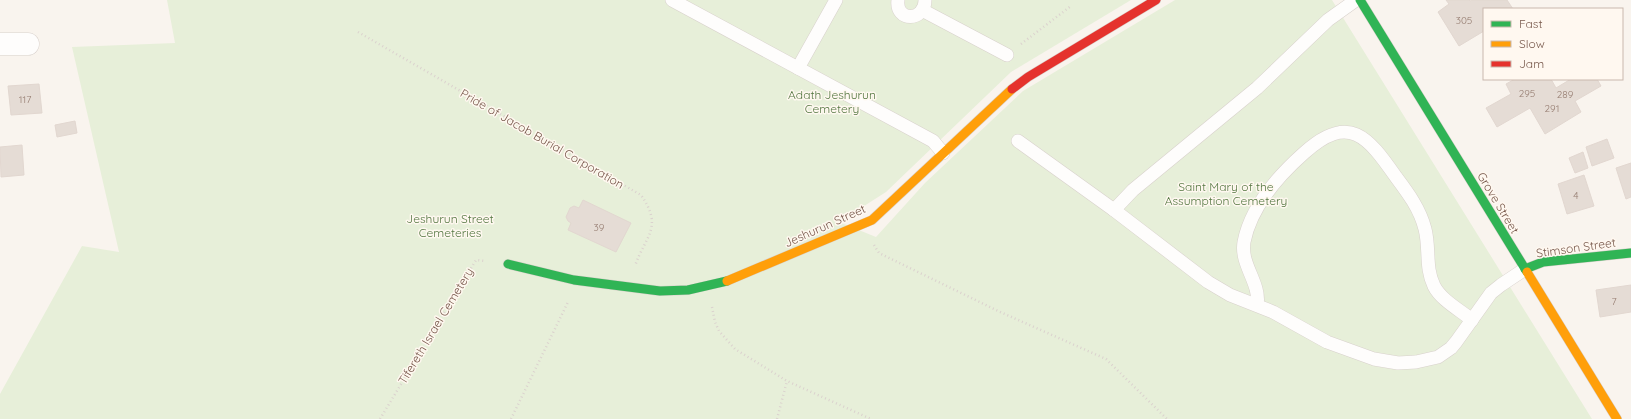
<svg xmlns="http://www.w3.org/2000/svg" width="1631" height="419" font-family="Quicksand,sans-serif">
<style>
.green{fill:#e7efd9}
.building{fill:#e5dcd5;stroke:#e2d7d0}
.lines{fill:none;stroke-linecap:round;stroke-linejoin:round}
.lane-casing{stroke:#d8d1cc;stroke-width:14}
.street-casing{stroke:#d8d1cc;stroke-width:23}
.fast-casing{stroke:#d8cfca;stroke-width:10}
.slow-casing{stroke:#d8cfca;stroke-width:10}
.jam-casing{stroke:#d8cfca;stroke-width:10}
.path{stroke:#dbd2ce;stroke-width:2.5;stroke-dasharray:1 3;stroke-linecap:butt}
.lane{stroke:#fefdfc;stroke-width:13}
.street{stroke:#fefdfc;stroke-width:22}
.fast{stroke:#30b455;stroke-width:9}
.slow{stroke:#ff9f0a;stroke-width:9}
.jam{stroke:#e5322d;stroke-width:9}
.labels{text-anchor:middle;stroke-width:3;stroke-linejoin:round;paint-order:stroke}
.number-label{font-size:10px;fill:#957c70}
.park-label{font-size:12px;fill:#547741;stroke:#fff8f0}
.street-label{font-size:12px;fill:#78594c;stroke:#fff8f0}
</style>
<rect width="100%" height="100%" fill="#f9f4ee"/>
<polygon class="green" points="167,0 1131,0 1011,72 886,192 839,222 876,237 925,183 1023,91 1175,0 1332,0 1592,419 0,419 0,394 82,246 119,252 72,47 175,43"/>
<g class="building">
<polygon points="1446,0 1469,0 1470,1 1472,0 1507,0 1513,9 1484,9 1484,31 1459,46 1438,12 1449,4"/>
<polygon points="1515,79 1551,79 1556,88 1571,79 1597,79 1601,86 1575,101 1581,112 1545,134 1530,108 1497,127 1486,108 1511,94 1506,84"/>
<polygon points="39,84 42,113 11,115 8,86"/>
<polygon points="75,121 77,133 57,137 55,125"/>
<polygon points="1607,139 1614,158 1592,166 1586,147"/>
<polygon points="22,145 24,175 1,177 0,147"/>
<polygon points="1583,152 1588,168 1575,173 1569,158"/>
<polygon points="1631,163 1631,197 1626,199 1616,168"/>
<polygon points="1584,175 1594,206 1567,214 1558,184"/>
<polygon points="583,200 631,223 616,252 568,230 571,223 568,221 566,217 570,208 574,206 579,208"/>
<polygon points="1631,285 1631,312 1600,317 1596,290"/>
</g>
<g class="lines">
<defs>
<g id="lane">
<polyline points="672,0 933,141 943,153"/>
<path d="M898 0C895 22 925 22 925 0"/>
<polyline points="922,10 1007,55"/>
<polyline points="798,68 836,0"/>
<polyline points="1018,141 1114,210 1208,282 1230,295 1273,312 1327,342 1374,359 1398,363 1416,362 1438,357 1451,348 1456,342 1491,293 1501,285 1525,269"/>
<polyline points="1114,210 1133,190 1257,88 1328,20 1356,0"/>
<path d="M1257 305C1261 283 1240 265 1244 242 1251 206 1278 176 1304 153 1349 112 1368 137 1396 177 1408 193 1420 209 1425 229 1430 248 1425 268 1434 286 1441 300 1460 310 1472 320"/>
</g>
<polyline id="street" points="0,44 28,44"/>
<g id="fast">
<polyline points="1360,0 1527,272"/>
<polyline points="508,264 574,280 660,291 688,290 727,281"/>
<polyline points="1525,269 1543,262 1631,253"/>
</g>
<g id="slow">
<polyline points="1527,272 1617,419"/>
<polyline points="727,281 872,220 1012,89"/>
</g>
<polyline id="jam" points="1012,89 1028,77 1156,0"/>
</defs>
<use href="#lane" class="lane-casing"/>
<use href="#street" class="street-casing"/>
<use href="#fast" class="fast-casing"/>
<use href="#slow" class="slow-casing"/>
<use href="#jam" class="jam-casing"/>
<g class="path">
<path d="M358 32 641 195C664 228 645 236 635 266"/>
<polyline points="1021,44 1071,6"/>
<polyline points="874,245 879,253 998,311 1106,359 1167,419"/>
<polyline points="712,307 715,322 719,331 735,349 787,381 871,419"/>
<polyline points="380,419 476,260 485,261"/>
<polyline points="511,419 568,302"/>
<polyline points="777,419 787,381"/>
</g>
<use href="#lane" class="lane"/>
<use href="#street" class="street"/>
<use href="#fast" class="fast"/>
<use href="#slow" class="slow"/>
<use href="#jam" class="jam"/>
</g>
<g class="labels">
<g class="number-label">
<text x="1464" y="24">305</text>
<text x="1527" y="97">295</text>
<text x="1565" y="98">289</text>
<text x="25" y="103">117</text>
<text x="1552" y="112">291</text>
<text x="1576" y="199">4</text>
<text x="599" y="231">39</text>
<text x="1614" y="305">7</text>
</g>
<g class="park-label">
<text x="832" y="99">Adath Jeshurun<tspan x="832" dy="14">Cemetery</tspan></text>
<text x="1226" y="191">Saint Mary of the<tspan x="1226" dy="14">Assumption Cemetery</tspan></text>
<text x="450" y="223">Jeshurun Street<tspan x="450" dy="14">Cemeteries</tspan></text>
</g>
<g class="street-label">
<text transform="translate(542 139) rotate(30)" y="4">Pride of Jacob Burial Corporation</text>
<text transform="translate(1498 203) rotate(59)" y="4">Grove Street</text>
<text transform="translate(825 226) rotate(-24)" y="4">Jeshurun Street</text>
<text transform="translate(1576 248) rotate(-8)" y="4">Stimson Street</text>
<text transform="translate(436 326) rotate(-59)" y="4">Tifereth Israel Cemetery</text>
</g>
</g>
<rect x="1483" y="8" width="140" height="72" fill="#fff8f0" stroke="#c9b8ae"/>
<rect x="1491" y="21" width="20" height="6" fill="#30b455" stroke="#c9b8ae"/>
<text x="1519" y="28" font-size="12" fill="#78594c">Fast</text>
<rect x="1491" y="41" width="20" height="6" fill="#ff9f0a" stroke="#c9b8ae"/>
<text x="1519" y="48" font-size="12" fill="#78594c">Slow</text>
<rect x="1491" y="61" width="20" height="6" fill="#e5322d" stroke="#c9b8ae"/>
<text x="1519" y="68" font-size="12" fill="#78594c">Jam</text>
</svg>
